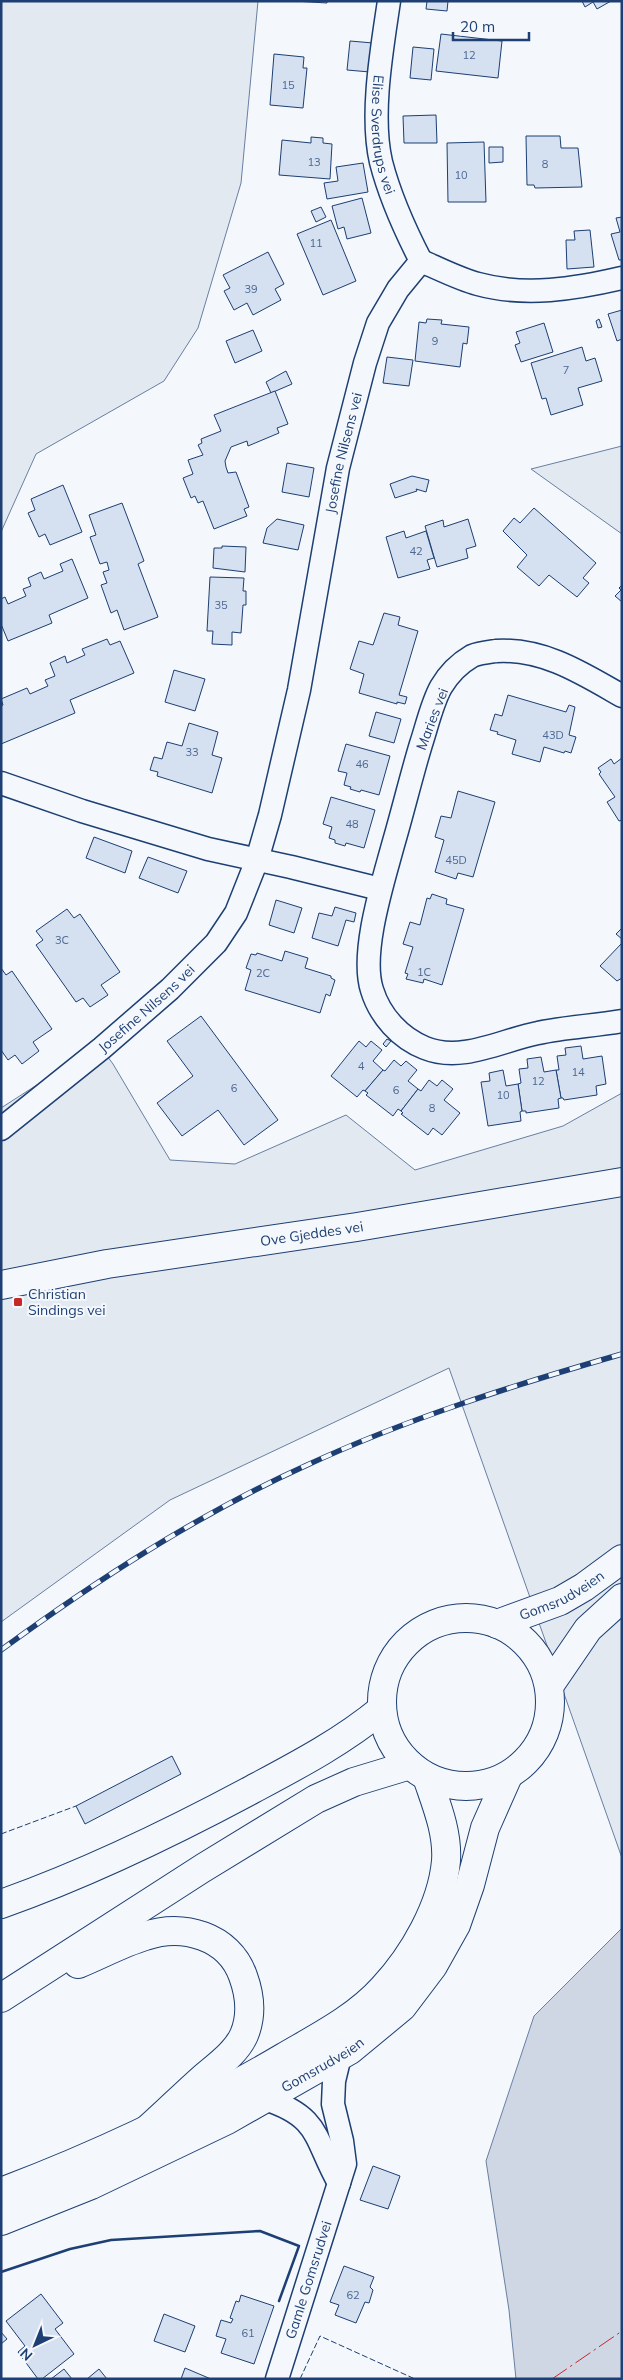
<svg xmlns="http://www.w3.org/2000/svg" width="623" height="2380" font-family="Mulish,sans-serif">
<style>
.green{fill:#e3e9f0;stroke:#687fa3}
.water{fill:#cfd7e4;stroke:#687fa3}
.building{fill:#d5e0f0;stroke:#1d3f73}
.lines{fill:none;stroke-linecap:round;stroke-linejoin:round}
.minor-casing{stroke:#1d3f73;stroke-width:25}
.tertiary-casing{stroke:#1d3f73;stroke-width:30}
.primary-casing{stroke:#1d3f73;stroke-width:30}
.trunk-casing{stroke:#1d3f73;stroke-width:30}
.minor{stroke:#f4f7fb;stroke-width:22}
.tertiary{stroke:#f4f7fb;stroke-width:28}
.primary{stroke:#f4f7fb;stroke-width:28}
.trunk{stroke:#f4f7fb;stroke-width:28}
.rail-casing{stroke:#1d3f73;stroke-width:5.5}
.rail{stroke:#f4f7fb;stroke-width:4;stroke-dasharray:11;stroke-linecap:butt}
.fence{stroke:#1d3f73;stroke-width:1;stroke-dasharray:6 2.5;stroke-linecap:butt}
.wall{stroke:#1d3f73;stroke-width:2.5}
.power{stroke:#c62828;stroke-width:1;stroke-dasharray:18 4 2.5 4;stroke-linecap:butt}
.poi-dot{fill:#c62828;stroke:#f4f7fb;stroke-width:2}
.labels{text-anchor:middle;stroke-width:4;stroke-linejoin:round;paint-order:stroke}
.number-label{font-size:11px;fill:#4b6792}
.street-label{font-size:14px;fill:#1d3f73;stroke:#f4f7fb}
.poi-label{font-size:14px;fill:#1d3f73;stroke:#f4f7fb;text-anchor:start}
</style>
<rect width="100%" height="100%" fill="#f4f7fb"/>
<g class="green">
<polygon points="1,1 258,1 241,183 198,328 164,381 36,454 1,532"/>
<polygon points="622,446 622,534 531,469"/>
<polygon points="99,1045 113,1064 170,1160 235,1164 346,1115 415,1170 563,1126 622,1093 622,1858 449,1368 170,1500 1,1622 1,1108"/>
</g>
<polygon class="water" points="622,1928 622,2379 516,2379 509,2310 486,2161 534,2016"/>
<g class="building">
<polygon points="294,1 327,1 327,3"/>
<polygon points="427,1 448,1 447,11 426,9"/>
<polygon points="582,1 611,1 597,9 593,2 585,7"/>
<polygon points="441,34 502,41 498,78 436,71"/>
<polygon points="350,41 373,43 370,72 347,70"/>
<polygon points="413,47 434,49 431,80 410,78"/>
<polygon points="274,54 304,57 303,68 307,68 303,108 270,105"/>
<polygon points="436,115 437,143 404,143 403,116"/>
<polygon points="526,136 560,136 561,148 578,148 582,187 535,188 534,185 527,185"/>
<polygon points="311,137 323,138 323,143 332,144 330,179 279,175 282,140 311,143"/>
<polygon points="484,142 486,202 448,202 447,143"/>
<polygon points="489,147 503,147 503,162 489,163"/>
<polygon points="363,163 368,192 327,199 324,183 338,181 336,167"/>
<polygon points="362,198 371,233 347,239 344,227 338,229 332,206"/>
<polygon points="321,207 326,217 316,222 311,211"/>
<polygon points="622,217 622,260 619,260 611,234 620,232 616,218"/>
<polygon points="331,220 356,281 323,295 297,234"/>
<polygon points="590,230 594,267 567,269 566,240 575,240 574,231"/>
<polygon points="268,252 284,284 275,289 281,300 253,315 247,303 234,310 224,291 230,288 223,275"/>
<polygon points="622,310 622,339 617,341 608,314"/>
<polygon points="427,319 442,320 441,324 469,327 467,344 463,343 460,367 415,361 419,322 426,323"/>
<polygon points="599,319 602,327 598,328 596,321"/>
<polygon points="544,323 553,352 521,362 515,345 520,343 516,332"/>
<polygon points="253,330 262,351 235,363 226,341"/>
<polygon points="582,347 586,361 595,358 602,381 578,388 583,405 551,415 546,398 542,399 531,363"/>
<polygon points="387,357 413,360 409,386 383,383"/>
<polygon points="286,371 292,384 271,393 266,382"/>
<polygon points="275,391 288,424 277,428 279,433 248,446 247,441 231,447 225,461 226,467 228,473 236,472 249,507 244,509 247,516 214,529 203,501 198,503 195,496 191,498 183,478 193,474 188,460 203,455 198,445 202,443 201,439 221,431 214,415"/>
<polygon points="287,463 314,468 309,497 282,492"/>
<polygon points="412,476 429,480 426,492 416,489 417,491 395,498 390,484"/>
<polygon points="63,485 82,532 50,545 45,534 39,537 28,513 35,510 31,499"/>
<polygon points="122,503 144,561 138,564 158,617 124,630 117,610 111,613 101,585 107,583 103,572 109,570 107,562 100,564 90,537 96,535 89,515"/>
<polygon points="534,508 596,563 583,578 589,583 577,597 549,575 539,586 517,567 527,555 503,531 514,518 520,523"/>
<polygon points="277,519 304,525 298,550 263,543 267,528"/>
<polygon points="468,519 476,546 466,549 468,558 437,567 425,526 443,520 444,527"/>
<polygon points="404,531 406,538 426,531 434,558 427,560 430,569 398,578 386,537"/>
<polygon points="222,546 246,547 245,572 213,568 214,548 222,548"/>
<polygon points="72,559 88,598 49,615 52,623 8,641 1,624 1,599 5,597 8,604 26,596 23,589 31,586 28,578 41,572 44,579 63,571 60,564"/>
<polygon points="210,577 244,578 243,591 246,591 246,605 243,605 241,633 232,632 232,645 212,644 213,631 207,631"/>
<polygon points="622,585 622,602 615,596 621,590 619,588"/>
<polygon points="384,613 400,617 398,625 418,631 399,695 407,697 405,704 397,702 397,704 359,693 364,674 350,669 359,641 373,645"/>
<polygon points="107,639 110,645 120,641 134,673 70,700 75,713 1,744 1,706 3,705 1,699 27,688 30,694 48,686 45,680 55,676 50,663 65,656 67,663 85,655 82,649"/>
<polygon points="174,670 205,679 195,711 165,702"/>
<polygon points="508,695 566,712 569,705 575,707 569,735 576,737 571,753 565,751 564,753 544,747 540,762 512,754 516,740 497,734 498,732 490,730 495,714 502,716"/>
<polygon points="376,712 401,719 394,743 369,736"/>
<polygon points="189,723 218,732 212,755 222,758 212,793 157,776 158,772 150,770 154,757 162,759 167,742 182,746"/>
<polygon points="346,744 390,756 379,795 361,790 360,792 350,789 351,787 344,785 347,773 338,771"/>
<polygon points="622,758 622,820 619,821 607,802 615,797 599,774 601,772 598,768 611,759 614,764"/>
<polygon points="458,791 495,802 473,877 458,873 456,879 435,872 444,840 435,837 441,816 451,818"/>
<polygon points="331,797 375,810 364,848 346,843 345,846 335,843 335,840 329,838 332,827 323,824"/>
<polygon points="94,837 132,851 125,873 86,858"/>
<polygon points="148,857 187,871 178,893 139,878"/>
<polygon points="432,894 447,899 446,904 464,909 442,985 424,979 423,983 406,979 408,974 405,973 413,947 403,944 410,922 420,925 427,898 430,899"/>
<polygon points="276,900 302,908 294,933 269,925"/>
<polygon points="335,907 356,913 354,922 346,920 338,946 312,938 319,913 332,916"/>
<polygon points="67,909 74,918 80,914 120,972 101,985 108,995 90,1007 83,998 76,1002 36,945 43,940 36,931"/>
<polygon points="622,928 622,939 616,934"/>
<polygon points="622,943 622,978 617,981 600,966"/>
<polygon points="285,951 308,958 305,968 331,976 331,978 335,980 330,996 326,994 320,1013 245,990 251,970 246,968 251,954 256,955 257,953 282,961"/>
<polygon points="1,968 6,975 12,971 52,1029 33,1042 39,1051 22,1064 15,1055 8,1060 1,1050"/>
<polygon points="201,1016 278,1120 244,1145 218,1110 182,1136 157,1103 193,1076 167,1041"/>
<polygon points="387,1039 391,1041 386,1047 383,1044"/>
<polygon points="359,1041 366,1047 371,1041 382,1050 373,1061 383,1070 365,1091 363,1090 357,1097 331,1076"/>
<polygon points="581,1046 583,1059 602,1056 606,1084 596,1086 597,1095 564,1100 563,1098 561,1098 556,1070 559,1070 557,1056 566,1055 565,1048"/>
<polygon points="541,1057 544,1072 556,1070 561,1098 558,1099 559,1108 526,1113 526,1111 522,1111 518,1084 521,1083 519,1069 528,1068 527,1059"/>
<polygon points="394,1060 401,1066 406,1061 417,1070 408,1081 418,1089 401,1111 398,1109 393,1116 366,1095 368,1093 365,1091 383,1070 385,1071"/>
<polygon points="503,1070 506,1086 518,1084 522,1111 520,1112 521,1121 488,1126 481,1082 490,1081 489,1073"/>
<polygon points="429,1080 437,1086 442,1080 453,1089 444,1100 460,1113 442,1135 433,1128 428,1135 401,1114 403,1113 401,1111 418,1089 421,1091"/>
<polygon points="172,1756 181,1774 85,1824 76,1806"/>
<polygon points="373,2166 400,2176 388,2209 360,2200"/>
<polygon points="344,2266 374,2277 370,2287 373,2290 369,2303 365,2302 356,2323 335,2315 339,2305 330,2302"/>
<polygon points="41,2294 63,2323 55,2329 74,2354 42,2379 38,2379 18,2352 25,2346 6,2321"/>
<polygon points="241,2295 274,2306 254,2364 221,2353 226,2339 216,2336 221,2320 231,2323 233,2319 230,2318 236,2301 239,2302"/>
<polygon points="164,2314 195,2326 185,2352 154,2341"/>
<polygon points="1,2332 7,2339 1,2344"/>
<polygon points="185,2368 211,2379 181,2379"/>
<polygon points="64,2369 72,2379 51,2379"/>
<polygon points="99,2369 107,2379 87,2379"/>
</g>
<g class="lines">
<defs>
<g id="minor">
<path id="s1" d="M389 1C382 49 370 115 381 162 390 197 405 230 421 261"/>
<path d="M622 696C582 673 543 648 496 651 489 652 479 653 472 656 460 663 448 675 441 687 432 703 427 726 421 744 411 777 403 811 393 845 383 882 360 953 372 990 380 1016 400 1038 425 1048 462 1063 502 1040 538 1033 565 1027 594 1026 622 1021"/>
<polyline points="1,783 82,811 208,849 291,867 380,889"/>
<path id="s2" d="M1 1129 102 1048 170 989 216 943 236 913 257 860 270 815 299 690 338 468 365 363 378 323 398 289 421 261C440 269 459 279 478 284 525 297 575 289 622 278"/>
<path d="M265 2099C321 2117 314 2139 339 2183"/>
<path id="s3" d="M277 2379 345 2164 342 2141 333 2104 334 2081 340 2056"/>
</g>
<g id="tertiary">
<path id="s4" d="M1 1285 107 1264 357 1227 622 1182"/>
</g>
<g id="primary">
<path d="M1 2192C99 2155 194 2110 284 2057 318 2037 356 2018 383 1988 413 1956 442 1906 446 1861 448 1832 436 1804 427 1777"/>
<path id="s5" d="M1 2221 91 2185 227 2120 350 2050 402 2007 433 1966 456 1925 470 1885 485 1828 508 1776"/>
</g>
<g id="trunk">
<circle cx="466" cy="1702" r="84"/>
<path id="s6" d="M497 1624 560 1601 584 1587 622 1559"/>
<polyline points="549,1686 588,1629 622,1598"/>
<path d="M1 1904C89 1873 171 1833 253 1789 298 1765 342 1742 382 1709"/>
<path d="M78 1964C100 1955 122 1943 145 1936 183 1923 229 1936 243 1976 250 1995 252 2016 244 2035 236 2053 217 2066 202 2079 184 2095 167 2112 149 2128"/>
<polyline points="1,1998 203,1868 316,1799 354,1782 410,1765"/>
</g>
</defs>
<use href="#minor" class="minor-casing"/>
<use href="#tertiary" class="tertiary-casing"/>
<use href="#primary" class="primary-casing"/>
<use href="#trunk" class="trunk-casing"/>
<use href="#minor" class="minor"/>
<use href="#tertiary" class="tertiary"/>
<use href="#primary" class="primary"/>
<use href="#trunk" class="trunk"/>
<defs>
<path id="rail" d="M1 1650C97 1580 197 1515 305 1466 406 1419 514 1385 622 1354"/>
</defs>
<use href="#rail" class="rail-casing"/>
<use href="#rail" class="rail"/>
<g class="fence">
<polyline points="1,1834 76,1806"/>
<polyline points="300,2379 320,2336 415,2379"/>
</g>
<polyline class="wall" points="1,2272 70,2249 111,2240 260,2231 299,2246 279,2301"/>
<polyline class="power" points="552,2379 622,2331"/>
</g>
<rect class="poi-dot" x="13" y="1297" width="10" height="10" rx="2.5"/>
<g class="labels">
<g class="number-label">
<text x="469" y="59">12</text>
<text x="288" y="89">15</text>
<text x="314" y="166">13</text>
<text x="545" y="168">8</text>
<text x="461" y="179">10</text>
<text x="316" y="247">11</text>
<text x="251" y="293">39</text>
<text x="435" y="345">9</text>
<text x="566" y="374">7</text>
<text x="416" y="555">42</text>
<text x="221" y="609">35</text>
<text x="553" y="739">43D</text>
<text x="192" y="756">33</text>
<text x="362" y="768">46</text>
<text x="352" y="828">48</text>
<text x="456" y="864">45D</text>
<text x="62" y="944">3C</text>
<text x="424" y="976">1C</text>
<text x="263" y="977">2C</text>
<text x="361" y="1070">4</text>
<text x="578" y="1076">14</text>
<text x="538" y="1085">12</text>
<text x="234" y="1092">6</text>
<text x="396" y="1094">6</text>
<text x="503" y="1099">10</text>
<text x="432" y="1112">8</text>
<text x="353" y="2299">62</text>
<text x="248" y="2337">61</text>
</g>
<g class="street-label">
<text dy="5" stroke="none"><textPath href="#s1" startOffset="135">Elise Sverdrups vei</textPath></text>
<text dy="5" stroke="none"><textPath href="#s2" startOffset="794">Josefine Nilsens vei</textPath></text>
<text transform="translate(432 719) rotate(-69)" y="5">Maries vei</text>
<text dy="5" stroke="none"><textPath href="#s2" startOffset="189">Josefine Nilsens vei</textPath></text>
<text dy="5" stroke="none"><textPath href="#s4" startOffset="315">Ove Gjeddes vei</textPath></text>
<text dy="5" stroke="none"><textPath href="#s6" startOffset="71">Gomsrudveien</textPath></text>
<text dy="5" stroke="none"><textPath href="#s5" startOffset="358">Gomsrudveien</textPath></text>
<text dy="5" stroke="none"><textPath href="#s3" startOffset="104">Gamle Gomsrudvei</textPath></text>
</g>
<g class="poi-label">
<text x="28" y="1299">Christian<tspan x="28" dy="16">Sindings vei</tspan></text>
</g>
</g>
<rect width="623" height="2380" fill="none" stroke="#1d3f73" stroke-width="5"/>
<g transform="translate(35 2345) rotate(223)" stroke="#f4f7fb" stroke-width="4" paint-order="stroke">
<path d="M0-4L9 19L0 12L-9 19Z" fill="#1d3f73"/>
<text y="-8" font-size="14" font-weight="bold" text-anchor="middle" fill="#1d3f73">N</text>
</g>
<path d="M453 32v8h76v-8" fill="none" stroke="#1d3f73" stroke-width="2.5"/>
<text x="460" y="32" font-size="15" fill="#1d3f73" stroke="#f4f7fb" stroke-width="4" paint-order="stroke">20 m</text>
</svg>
